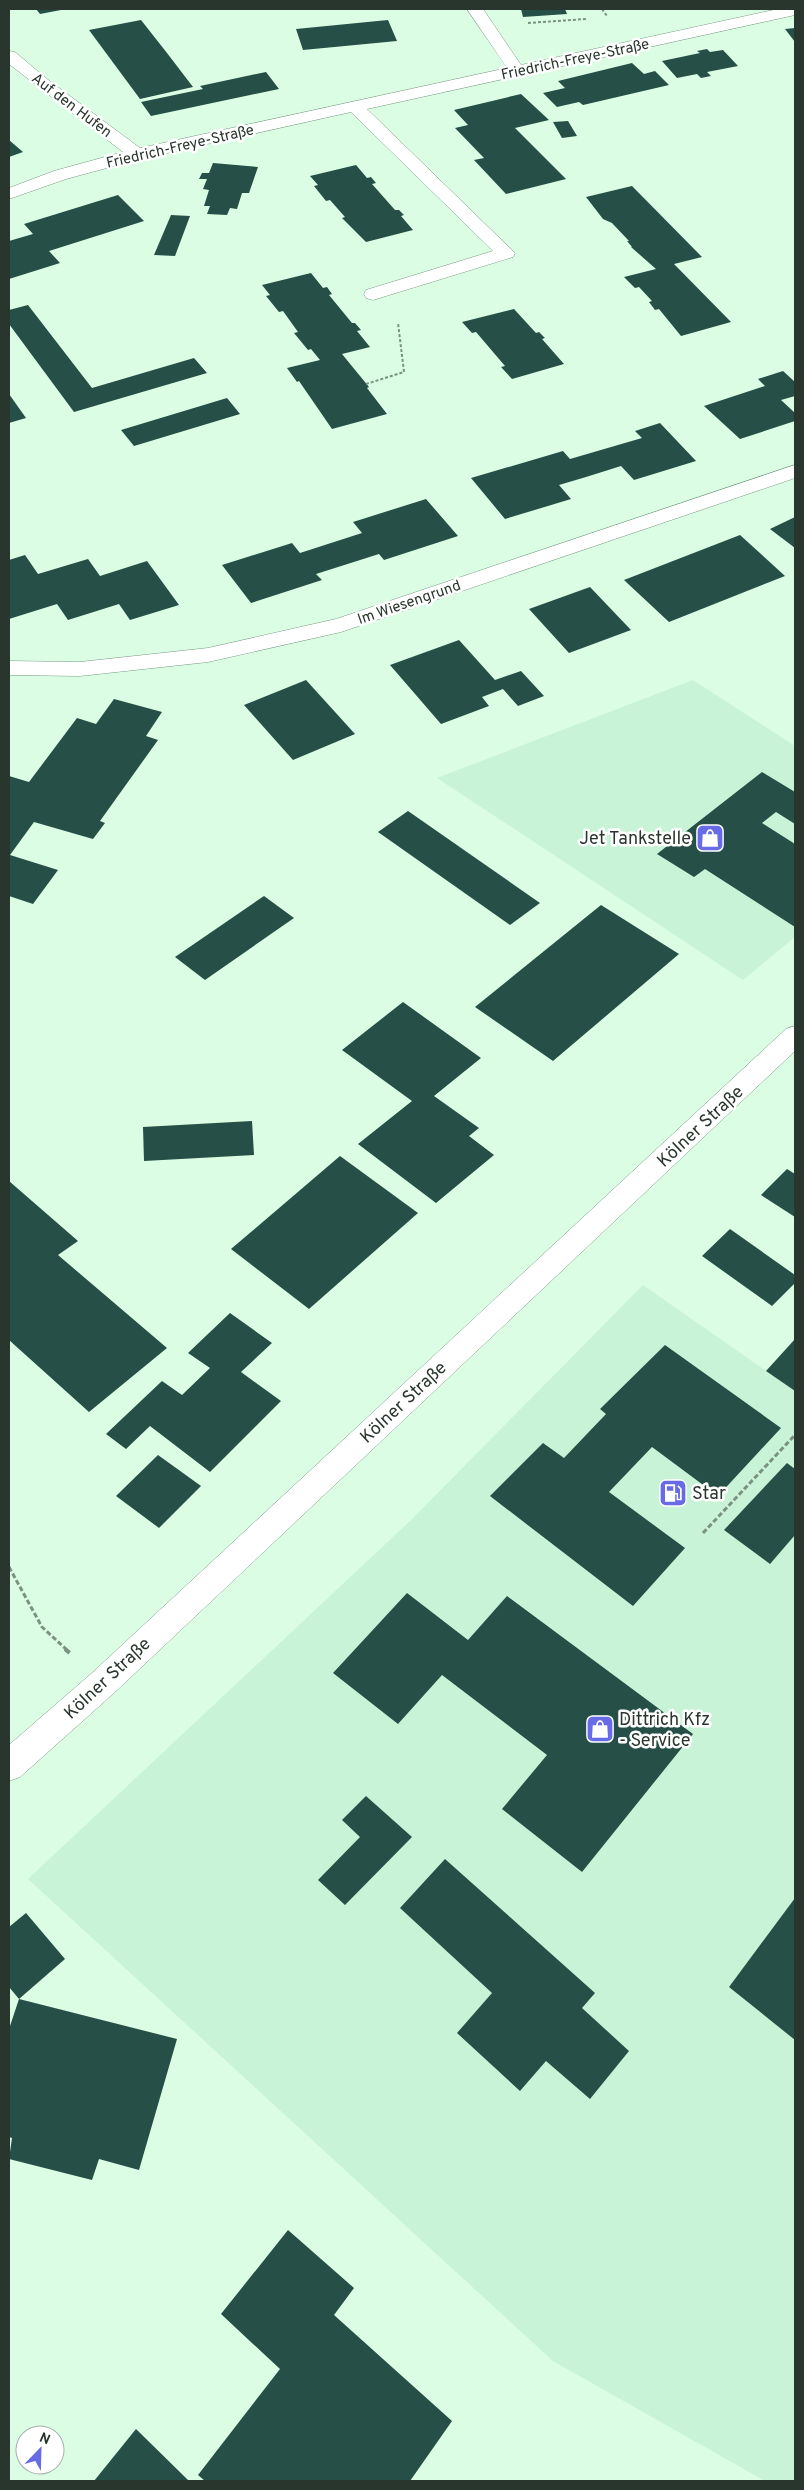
<svg xmlns="http://www.w3.org/2000/svg" width="804" height="2490" font-family="Overpass,sans-serif">
<style>
.built{fill:#c9f3d6}
.building{fill:#254f47}
.lines{fill:none;stroke-linecap:round;stroke-linejoin:round}
.minor-casing{stroke:#799983;stroke-width:1}
.major-casing{stroke:#799983;stroke-width:1}
.path-far2{stroke:#7b9282;stroke-width:2;stroke-dasharray:3 2;stroke-linecap:butt}
.path-far1{stroke:#7b9282;stroke-width:3;stroke-dasharray:5 2.5;stroke-linecap:butt}
.path{stroke:#7b9282;stroke-width:4;stroke-dasharray:6 3;stroke-linecap:butt}
.minor{fill:#fff;fill-rule:evenodd}
.major{fill:#fff;fill-rule:evenodd}
.labels{text-anchor:middle;stroke-width:5;stroke-linejoin:round;paint-order:stroke}
.far-street-label{font-size:15px;fill:#29362d;stroke:#fff}
.poi-label{font-size:18px;fill:#29362d;stroke:#fff;text-anchor:start}
.street-label{font-size:18px;fill:#29362d;stroke:#fff}
</style>
<rect width="100%" height="100%" fill="#dafde4"/>
<g class="built">
<polygon points="693,680 795,746 795,937 743,980 437,778"/>
<polygon points="643,1285 795,1391 795,2481 765,2481 553,2361 28,1879 410,1521"/>
</g>
<g class="building">
<polygon points="36,9 61,9 61,10 40,14"/>
<polygon points="521,9 565,9 567,14 523,17"/>
<polygon points="141,20 167,53 193,87 140,99 89,30"/>
<polygon points="388,20 397,41 303,50 296,29"/>
<polygon points="795,28 795,42 785,29"/>
<polygon points="707,49 710,52 723,50 738,66 707,72 711,76 701,78 697,74 677,78 662,61 700,53 697,51"/>
<polygon points="632,63 644,74 655,71 669,85 583,105 579,102 557,107 543,93 565,88 558,81"/>
<polygon points="266,72 279,89 151,116 141,102 203,89 200,86"/>
<polygon points="521,94 549,120 515,128 566,179 506,194 474,160 484,158 455,128 468,125 454,110"/>
<polygon points="568,121 577,136 562,138 553,122"/>
<polygon points="9,140 23,152 9,157"/>
<polygon points="213,163 258,167 249,193 242,193 237,209 230,208 227,215 207,214 210,206 204,206 209,190 203,189 207,179 199,179 202,173 209,173"/>
<polygon points="356,165 367,178 371,177 376,183 372,184 395,210 399,210 404,215 401,216 413,230 366,242 342,218 345,217 330,200 326,201 314,186 318,185 310,176"/>
<polygon points="632,186 702,257 674,264 731,322 681,336 659,309 655,310 649,302 652,301 639,287 635,288 624,277 656,269 631,247 632,247 627,241 629,241 612,223 603,219 586,197"/>
<polygon points="118,195 144,221 49,251 60,263 9,279 9,241 33,234 24,224"/>
<polygon points="171,215 190,216 175,256 154,255"/>
<polygon points="311,273 323,288 327,287 332,294 329,295 352,323 355,323 361,330 357,331 370,347 342,354 369,387 367,388 387,414 332,429 299,381 297,382 287,368 320,360 311,349 308,350 294,333 298,332 283,311 279,312 266,296 270,295 262,285"/>
<polygon points="28,305 92,388 194,358 207,373 74,412 9,324 9,310"/>
<polygon points="514,309 536,333 539,332 545,338 542,339 564,364 512,379 501,367 505,366 476,332 472,333 462,322"/>
<polygon points="783,371 795,382 795,396 781,400 795,413 795,421 740,439 704,406 765,386 758,379"/>
<polygon points="9,394 26,418 9,423"/>
<polygon points="227,398 240,414 134,446 121,430"/>
<polygon points="660,423 696,461 634,480 621,466 586,477 559,485 571,499 505,519 471,478 563,451 570,459 642,438 635,431"/>
<polygon points="426,499 458,536 384,560 379,554 316,574 322,580 251,603 222,565 292,543 300,553 362,533 353,522"/>
<polygon points="795,517 795,548 770,529"/>
<polygon points="740,535 785,576 669,622 624,580"/>
<polygon points="25,555 38,574 88,559 100,576 147,561 179,605 130,620 119,604 68,620 57,604 9,619 9,560"/>
<polygon points="590,587 631,630 569,653 529,609"/>
<polygon points="459,640 495,680 521,671 544,696 518,706 503,689 482,697 489,706 441,724 390,665"/>
<polygon points="306,680 355,734 293,760 244,705"/>
<polygon points="114,699 162,712 146,736 158,740 100,821 105,823 93,839 34,822 10,855 58,870 33,904 9,896 9,776 29,782 77,718 96,724"/>
<polygon points="762,772 795,792 795,824 776,812 762,823 795,844 795,927 705,869 694,877 657,854"/>
<polygon points="408,811 540,903 510,925 378,832"/>
<polygon points="264,896 294,918 205,980 175,957"/>
<polygon points="601,905 679,954 553,1061 475,1007"/>
<polygon points="403,1002 481,1058 434,1096 479,1128 469,1136 494,1155 436,1203 358,1144 412,1101 342,1050"/>
<polygon points="252,1121 254,1155 144,1161 143,1127"/>
<polygon points="340,1156 418,1213 309,1309 231,1249"/>
<polygon points="787,1169 795,1174 795,1217 761,1195"/>
<polygon points="9,1181 78,1241 58,1255 167,1348 89,1412 9,1340"/>
<polygon points="730,1229 795,1275 795,1283 772,1306 702,1256"/>
<polygon points="230,1313 272,1343 241,1372 281,1401 210,1472 150,1426 126,1449 106,1434 162,1381 182,1395 210,1368 188,1353"/>
<polygon points="795,1339 795,1391 766,1371"/>
<polygon points="665,1345 781,1428 718,1496 652,1447 609,1492 685,1548 633,1606 490,1496 543,1443 564,1458 606,1414 600,1409"/>
<polygon points="158,1455 201,1486 159,1528 116,1496"/>
<polygon points="787,1463 795,1469 795,1535 770,1564 724,1530"/>
<polygon points="407,1593 468,1640 507,1596 693,1734 582,1872 502,1809 547,1755 442,1675 398,1724 333,1673"/>
<polygon points="366,1796 412,1837 345,1905 318,1880 360,1837 342,1820"/>
<polygon points="445,1859 595,1993 582,2008 629,2051 590,2099 546,2061 520,2091 457,2033 492,1993 400,1908"/>
<polygon points="795,1898 795,2040 729,1987"/>
<polygon points="26,1913 65,1959 19,1999 9,1987 9,1927"/>
<polygon points="19,1999 177,2039 139,2170 99,2159 92,2180 9,2159 12,2138 9,2137 9,2029"/>
<polygon points="288,2230 354,2288 334,2315 452,2421 410,2481 205,2481 198,2475 280,2369 221,2314"/>
<polygon points="136,2429 189,2481 94,2481"/>
</g>
<g class="lines">
<defs>
<g id="minor">
<polygon points="467,9 483,9 521,65 778,9 795,9 795,15 367,109 515,253 513,257 373,300 366,298 364,294 366,290 493,251 351,112 140,159 66,179 9,199 9,188 54,171 123,152 9,64 9,51 15,52 47,79 140,148 507,68"/>
<polygon points="795,465 795,478 341,632 208,662 80,676 9,675 9,661 80,662 208,648 336,619"/>
</g>
<polygon id="major" points="795,1026 795,1051 114,1693 20,1777 9,1781 9,1745 92,1673 786,1029"/>
</defs>
<use href="#minor" class="minor-casing"/>
<use href="#major" class="major-casing"/>
<g class="path-far2">
<polyline points="602,9 607,16"/>
<polyline points="528,23 586,19"/>
<polyline points="366,384 404,372 398,323"/>
</g>
<g class="path-far1">
<polyline points="703,1533 795,1435"/>
<polyline points="9,1567 42,1627 67,1650"/>
</g>
<polyline class="path" points="65,1649 71,1654"/>
<use href="#minor" class="minor"/>
<use href="#major" class="major"/>
</g>
<defs>
<symbol id="shop-square" viewBox="-11 -11 22 22"><rect x="-9" y="-9" width="18" height="18" rx="4" fill="#676be5" stroke="#fff"/><path d="M-5-2.5h2.3a2.7 3.5 0 0 1 5.4 0H5L5.5 6h-11ZM-1.5-2.5h3a1.5 2.3 0 0 0-3 0Z" fill="#fff"/></symbol>
<symbol id="fuel-square" viewBox="-11 -11 22 22"><rect x="-9" y="-9" width="18" height="18" rx="4" fill="#676be5" stroke="#fff"/><path d="M-5.5-6h7V0h2V4h1.3V-2.5L3-4.5l.8-.8L6-3V5H2.5V1h-1V6h-7ZM-4.2-4.7v3.2H.2V-4.7Z" fill="#fff"/></symbol>
</defs>
<g fill-rule="evenodd">
<use href="#shop-square" x="694" y="822" width="32" height="32"/>
<use href="#fuel-square" x="657" y="1477" width="32" height="32"/>
<use href="#shop-square" x="584" y="1713" width="32" height="32"/>
</g>
<g class="labels">
<g class="far-street-label">
<text transform="translate(575 59) rotate(-12)" y="5">Friedrich-Freye-Straße</text>
<text transform="translate(72 105) rotate(37)" y="5">Auf den Hufen</text>
<text transform="translate(180 146) rotate(-13)" y="5">Friedrich-Freye-Straße</text>
<text transform="translate(409 602) rotate(-19)" y="5">Im Wiesengrund</text>
</g>
<g class="poi-label">
<text x="691" y="844" text-anchor="end">Jet Tankstelle</text>
<text x="692" y="1499">Star</text>
<text x="619" y="1725">Dittrich Kfz<tspan x="619" dy="21">- Service</tspan></text>
</g>
<g class="street-label">
<text transform="translate(700 1126) rotate(-43)" y="6">Kölner Straße</text>
<text transform="translate(403 1402) rotate(-43)" y="6">Kölner Straße</text>
<text transform="translate(107 1678) rotate(-43)" y="6">Kölner Straße</text>
</g>
</g>
<rect width="804" height="2490" fill="none" stroke="#29362d" stroke-width="20"/>
<g transform="translate(40 2450) rotate(23)"><circle r="24" fill="#ffffff" stroke="#a9afab"/>
<path d="M0-4L9 19L0 12L-9 19Z" fill="#676be5"/>
<text y="-8" font-size="14" font-weight="bold" text-anchor="middle" fill="#29362d">N</text>
</g>
</svg>
